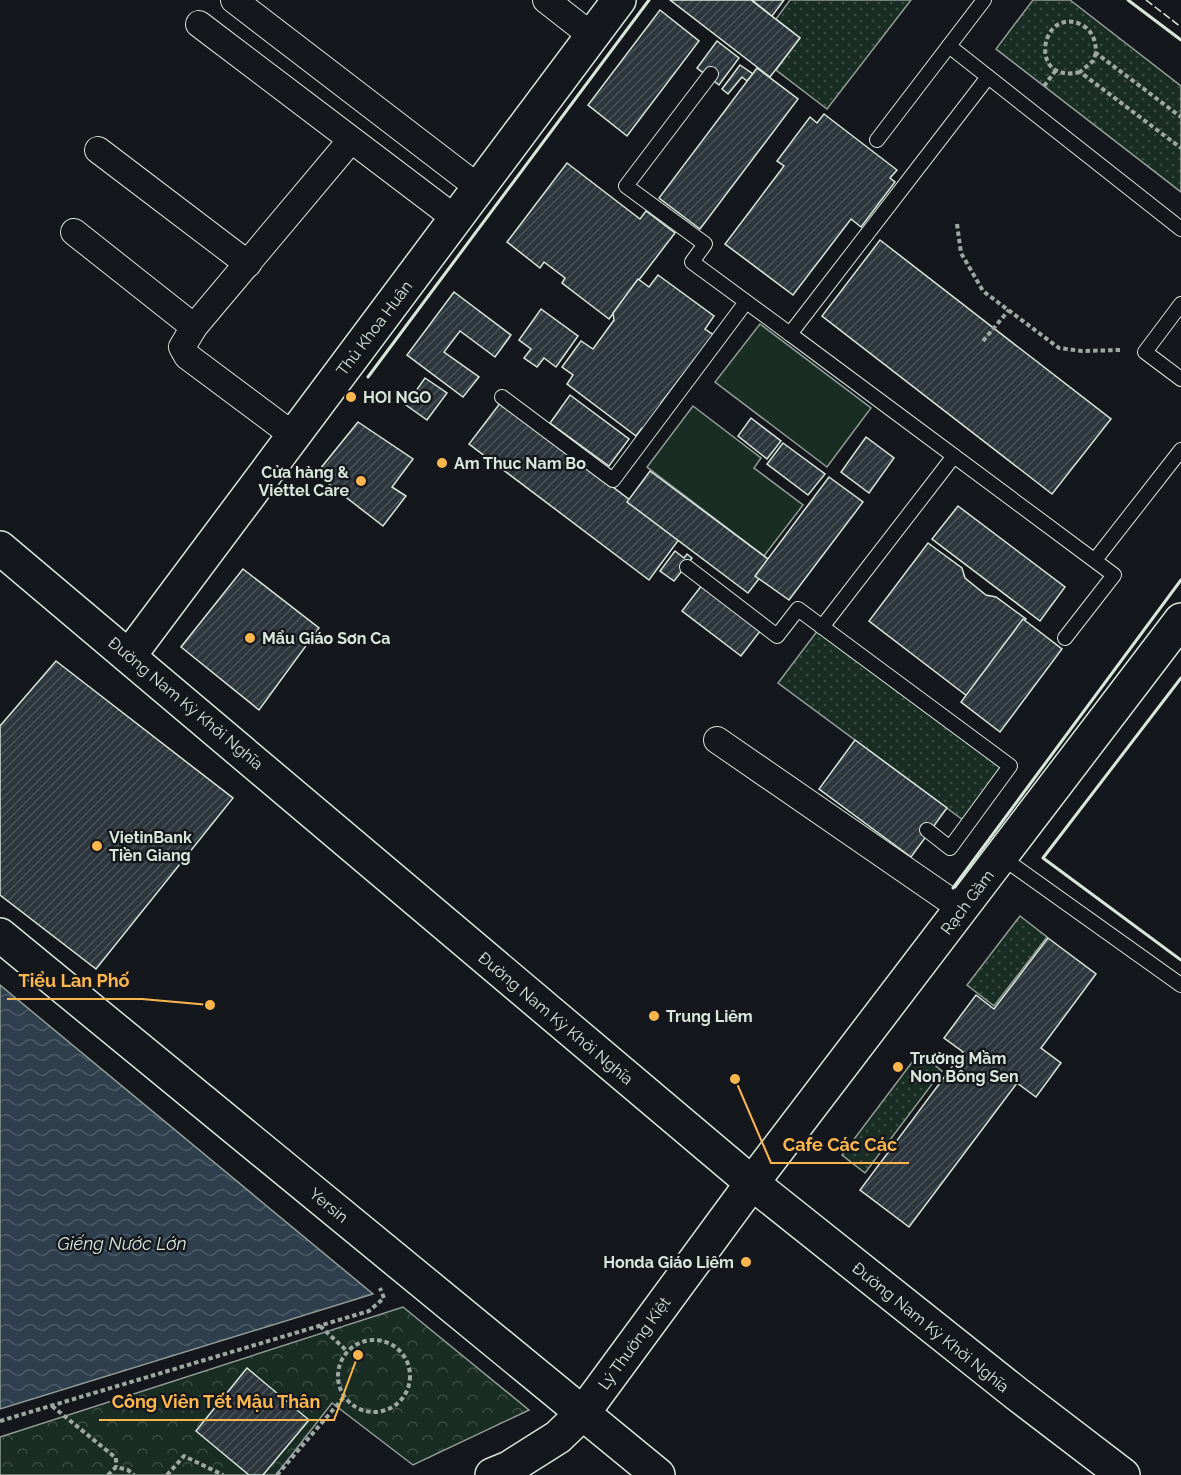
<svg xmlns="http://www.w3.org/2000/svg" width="1181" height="1475" font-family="Raleway,sans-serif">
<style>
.grass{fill:url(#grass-dots);stroke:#939e99;stroke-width:1.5}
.park{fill:url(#park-crowns);stroke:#939e99;stroke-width:1.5}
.garden{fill:#1a2d24;stroke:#939e99;stroke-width:1.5}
.water{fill:url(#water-waves);stroke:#939e99;stroke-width:1.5}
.building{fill:url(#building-hatch);stroke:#d8e6dc;stroke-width:1.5}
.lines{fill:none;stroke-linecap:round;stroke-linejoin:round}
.service-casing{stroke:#d8e6dc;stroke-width:16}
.minor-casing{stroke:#d8e6dc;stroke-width:28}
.tertiary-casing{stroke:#d8e6dc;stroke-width:36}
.secondary-casing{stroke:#d8e6dc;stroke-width:36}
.path{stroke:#9da8a2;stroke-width:4;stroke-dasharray:4.5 3;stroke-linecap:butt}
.service{stroke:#14181c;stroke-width:14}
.minor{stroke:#14181c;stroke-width:26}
.tertiary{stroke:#14181c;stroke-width:33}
.secondary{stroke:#14181c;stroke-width:33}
.fence{stroke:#d8e6dc;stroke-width:1.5;stroke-dasharray:8 3;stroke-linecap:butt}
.wall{stroke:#d8e6dc;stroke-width:3}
.poi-dot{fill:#ffb74d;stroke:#14181c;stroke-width:2}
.labels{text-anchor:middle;stroke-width:4.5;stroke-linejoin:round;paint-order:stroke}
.street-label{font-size:16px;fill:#d8e6dc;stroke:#14181c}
.poi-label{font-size:16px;font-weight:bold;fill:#d8e6dc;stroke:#14181c;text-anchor:start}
.water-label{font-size:18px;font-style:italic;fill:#d8e6dc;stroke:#14181c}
.leader{fill:none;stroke:#ffb74d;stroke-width:2}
.callout-dot{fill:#ffb74d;stroke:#14181c;stroke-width:2}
.callout-label{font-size:18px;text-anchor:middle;font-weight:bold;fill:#ffb74d;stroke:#14181c;stroke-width:4.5;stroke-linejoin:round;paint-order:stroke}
</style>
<defs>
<pattern id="grass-dots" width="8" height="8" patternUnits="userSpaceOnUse" patternTransform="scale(1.5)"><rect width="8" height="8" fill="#1a2d24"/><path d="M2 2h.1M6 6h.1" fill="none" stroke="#3b4b43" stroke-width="1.8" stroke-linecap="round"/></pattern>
<pattern id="park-crowns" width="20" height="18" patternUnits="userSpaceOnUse" patternTransform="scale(1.5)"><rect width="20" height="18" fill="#1a2d24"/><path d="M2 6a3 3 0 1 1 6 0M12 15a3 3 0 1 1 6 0" fill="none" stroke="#3b4b43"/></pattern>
<pattern id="water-waves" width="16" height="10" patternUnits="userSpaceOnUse" patternTransform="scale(1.5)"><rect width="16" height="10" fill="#2f3f4d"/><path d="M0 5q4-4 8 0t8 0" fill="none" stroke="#4c5b66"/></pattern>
<pattern id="building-hatch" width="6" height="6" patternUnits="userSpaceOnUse" patternTransform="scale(1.5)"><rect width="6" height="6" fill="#2c363c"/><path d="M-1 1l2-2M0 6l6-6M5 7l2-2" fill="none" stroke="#4a5358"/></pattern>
</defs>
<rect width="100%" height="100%" fill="#14181c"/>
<g class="grass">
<polygon points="790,0 911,0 827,109 776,70 800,38 776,19"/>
<polygon points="1033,0 1070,0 1181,86 1181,192 996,49"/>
<polygon points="821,626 1005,762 963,820 778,683"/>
<polygon points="1020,916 1047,937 994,1006 967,985"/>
<polygon points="919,1053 942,1071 865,1173 842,1155"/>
</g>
<polygon class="park" points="403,1307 529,1410 413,1465 332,1403 276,1475 0,1475 0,1437"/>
<g class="garden">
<polygon points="760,324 871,408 827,467 715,382"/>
<polygon points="693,406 761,458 754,468 803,505 764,556 647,467"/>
</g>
<polygon class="water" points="0,985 373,1294 0,1409"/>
<g class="building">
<polygon points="670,0 751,0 800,38 770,77"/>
<polygon points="752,0 784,0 772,16"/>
<polygon points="660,10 699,41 627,136 588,105"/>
<polygon points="717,41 739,58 719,85 697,68"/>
<polygon points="740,65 753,74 747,81 742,77 728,94 722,89"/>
<polygon points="757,68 798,99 700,229 659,198"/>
<polygon points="824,114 897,170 890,178 895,182 861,227 851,219 793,295 725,244 784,166 777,161 810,117 817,123"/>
<polygon points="567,163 640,219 646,211 675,233 609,319 562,283 565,278 544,262 540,268 507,242"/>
<polygon points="880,240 1111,419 1052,494 822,316"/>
<polygon points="658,275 714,316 705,329 718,338 691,374 684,373 661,403 671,411 653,436 642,428 636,436 567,384 573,375 562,367 581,341 593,349 614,320 613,313 638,279 649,287"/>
<polygon points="454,292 511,335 495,357 460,331 444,352 479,377 463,397 407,355"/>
<polygon points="541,309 578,336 556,367 544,358 537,367 524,358 531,349 519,340"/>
<polygon points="425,378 447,393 427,420 406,405"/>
<polygon points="570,395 629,439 609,466 550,423"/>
<polygon points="501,402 680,538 649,580 469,444"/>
<polygon points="751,418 781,441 767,459 738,436"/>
<polygon points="358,422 413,459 392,487 406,496 383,526 316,474"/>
<polygon points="866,437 894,458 869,493 841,472"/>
<polygon points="783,443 825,474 808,495 767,464"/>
<polygon points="650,471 772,562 748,593 627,502"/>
<polygon points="829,477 863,502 789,600 755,576"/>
<polygon points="958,506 1065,587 1040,621 932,539"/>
<polygon points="928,543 962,568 965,578 986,595 996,597 1026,619 967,696 869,621"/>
<polygon points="675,551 684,558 687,554 692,558 674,581 660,571"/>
<polygon points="243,569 319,628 259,710 181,647"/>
<polygon points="702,585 761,630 741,656 682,611"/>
<polygon points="1023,619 1062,649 1000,732 961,702"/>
<polygon points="56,661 233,798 96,969 0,895 0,726"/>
<polygon points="855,740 947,808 911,857 819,789"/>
<polygon points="1048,938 1096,974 1041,1048 1061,1063 1036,1097 1017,1083 909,1227 860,1190 963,1052 944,1038 976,995 994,1009"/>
<polygon points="247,1368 309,1420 263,1475 249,1475 196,1431"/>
</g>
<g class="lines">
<defs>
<g id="service">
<polyline points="949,46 1181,229"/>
<polyline points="711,74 626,186 705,244 692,262 790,334"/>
<polyline points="988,77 790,334 1114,575 1065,638"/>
<polyline points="877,140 984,0"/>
<polyline points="1181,304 1145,352 1181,379"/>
<polyline points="502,397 613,480 746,302"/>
<polyline points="1095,560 1181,450"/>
<polyline points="687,567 777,636 798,609 1010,766 950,848 927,830"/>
<polyline points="822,627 954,456"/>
<polyline points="1000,856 1181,985"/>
</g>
<g id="minor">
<polyline points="234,0 479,188"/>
<polyline points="546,0 592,36"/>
<polyline points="199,24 456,219"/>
<polyline points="98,150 248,264"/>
<polyline points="74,232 194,327 182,347 187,356 294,436"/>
<polyline points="194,327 351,140"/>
<polyline points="717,740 962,909"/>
</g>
<g id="tertiary">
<polyline points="0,935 658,1475"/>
<polyline points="492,1475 509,1468 558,1437 583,1413 752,1183"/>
</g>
<g id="secondary">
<polyline points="0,548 752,1183 1017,1394 1123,1475"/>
<polyline points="129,656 619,0"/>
<polyline points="752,1183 1181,620"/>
</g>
</defs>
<use href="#service" class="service-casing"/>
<use href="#minor" class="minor-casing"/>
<use href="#tertiary" class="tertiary-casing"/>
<use href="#secondary" class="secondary-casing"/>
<g class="path">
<polyline points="1096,53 1093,61 1080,72 1181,148"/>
<path d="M1080 72C1026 85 1041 4 1082 25 1093 31 1096 42 1096 53L1181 117"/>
<polyline points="1044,86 1056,70"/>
<polyline points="957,224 961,253 983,291 1059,348 1082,351 1120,350"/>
<polyline points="983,341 1009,310"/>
<polyline points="320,1326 347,1351"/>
<circle cx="374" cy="1376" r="36"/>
<polyline points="52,1406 116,1458 116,1467"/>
<polyline points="0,1421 369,1311 384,1298 380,1288"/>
<polyline points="108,1475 116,1467 128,1470 134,1475"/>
<polyline points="167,1475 184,1456 223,1475"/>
<polyline points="277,1475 344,1397"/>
</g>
<use href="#service" class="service"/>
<use href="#minor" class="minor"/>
<use href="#tertiary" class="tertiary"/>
<use href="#secondary" class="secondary"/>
<polyline class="fence" points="1146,0 1181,27"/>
<g class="wall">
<polyline points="1128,0 1181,40"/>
<polyline points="368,377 649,0"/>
<polyline points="1181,678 1043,858 1181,960"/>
<polyline points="953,888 1181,580"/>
</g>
</g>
<g class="poi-dot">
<circle cx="351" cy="397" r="6"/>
<circle cx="442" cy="463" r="6"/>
<circle cx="361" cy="481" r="6"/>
<circle cx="250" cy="638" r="6"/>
<circle cx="97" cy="846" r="6"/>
<circle cx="654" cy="1016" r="6"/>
<circle cx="898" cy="1067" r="6"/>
<circle cx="746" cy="1262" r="6"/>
</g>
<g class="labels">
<g class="street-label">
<text transform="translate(374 328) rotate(-53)" y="6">Thủ Khoa Huân</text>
<text transform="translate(186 703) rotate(40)" y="6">Đường Nam Kỳ Khởi Nghĩa</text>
<text transform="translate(967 902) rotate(-53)" y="6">Rạch Gầm</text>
<text transform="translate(556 1018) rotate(40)" y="6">Đường Nam Kỳ Khởi Nghĩa</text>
<text transform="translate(329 1205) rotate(39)" y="6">Yersin</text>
<text transform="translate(931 1327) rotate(39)" y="6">Đường Nam Kỳ Khởi Nghĩa</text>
<text transform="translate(634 1343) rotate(-54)" y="6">Lý Thường Kiệt</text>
</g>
<g class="poi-label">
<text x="363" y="403">HOI NGO</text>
<text x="454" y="469">Am Thuc Nam Bo</text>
<text x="349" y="478" text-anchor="end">Cửa hàng &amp;<tspan x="349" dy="18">Viettel Care</tspan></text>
<text x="262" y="644">Mẩu Giáo Sơn Ca</text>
<text x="109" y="843">VietinBank<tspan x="109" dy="18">Tiền Giang</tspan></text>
<text x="666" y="1022">Trung Liêm</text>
<text x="910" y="1064">Trường Mầm<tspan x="910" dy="18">Non Bông Sen</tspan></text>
<text x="734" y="1268" text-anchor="end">Honda Giáo Liêm</text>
</g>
<g class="water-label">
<text x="122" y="1250">Giếng Nước Lớn</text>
</g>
</g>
<path class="leader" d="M210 1005L142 999H7M735 1079L771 1163H909M358 1355L334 1420H99"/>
<g class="callout-dot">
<circle cx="210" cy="1005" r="6"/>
<circle cx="735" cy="1079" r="6"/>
<circle cx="358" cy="1355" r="6"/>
</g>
<g class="callout-label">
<text x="74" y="987">Tiểu Lan Phố</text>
<text x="840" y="1151">Cafe Các Các</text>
<text x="216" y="1408">Công Viên Tết Mậu Thân</text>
</g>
</svg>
